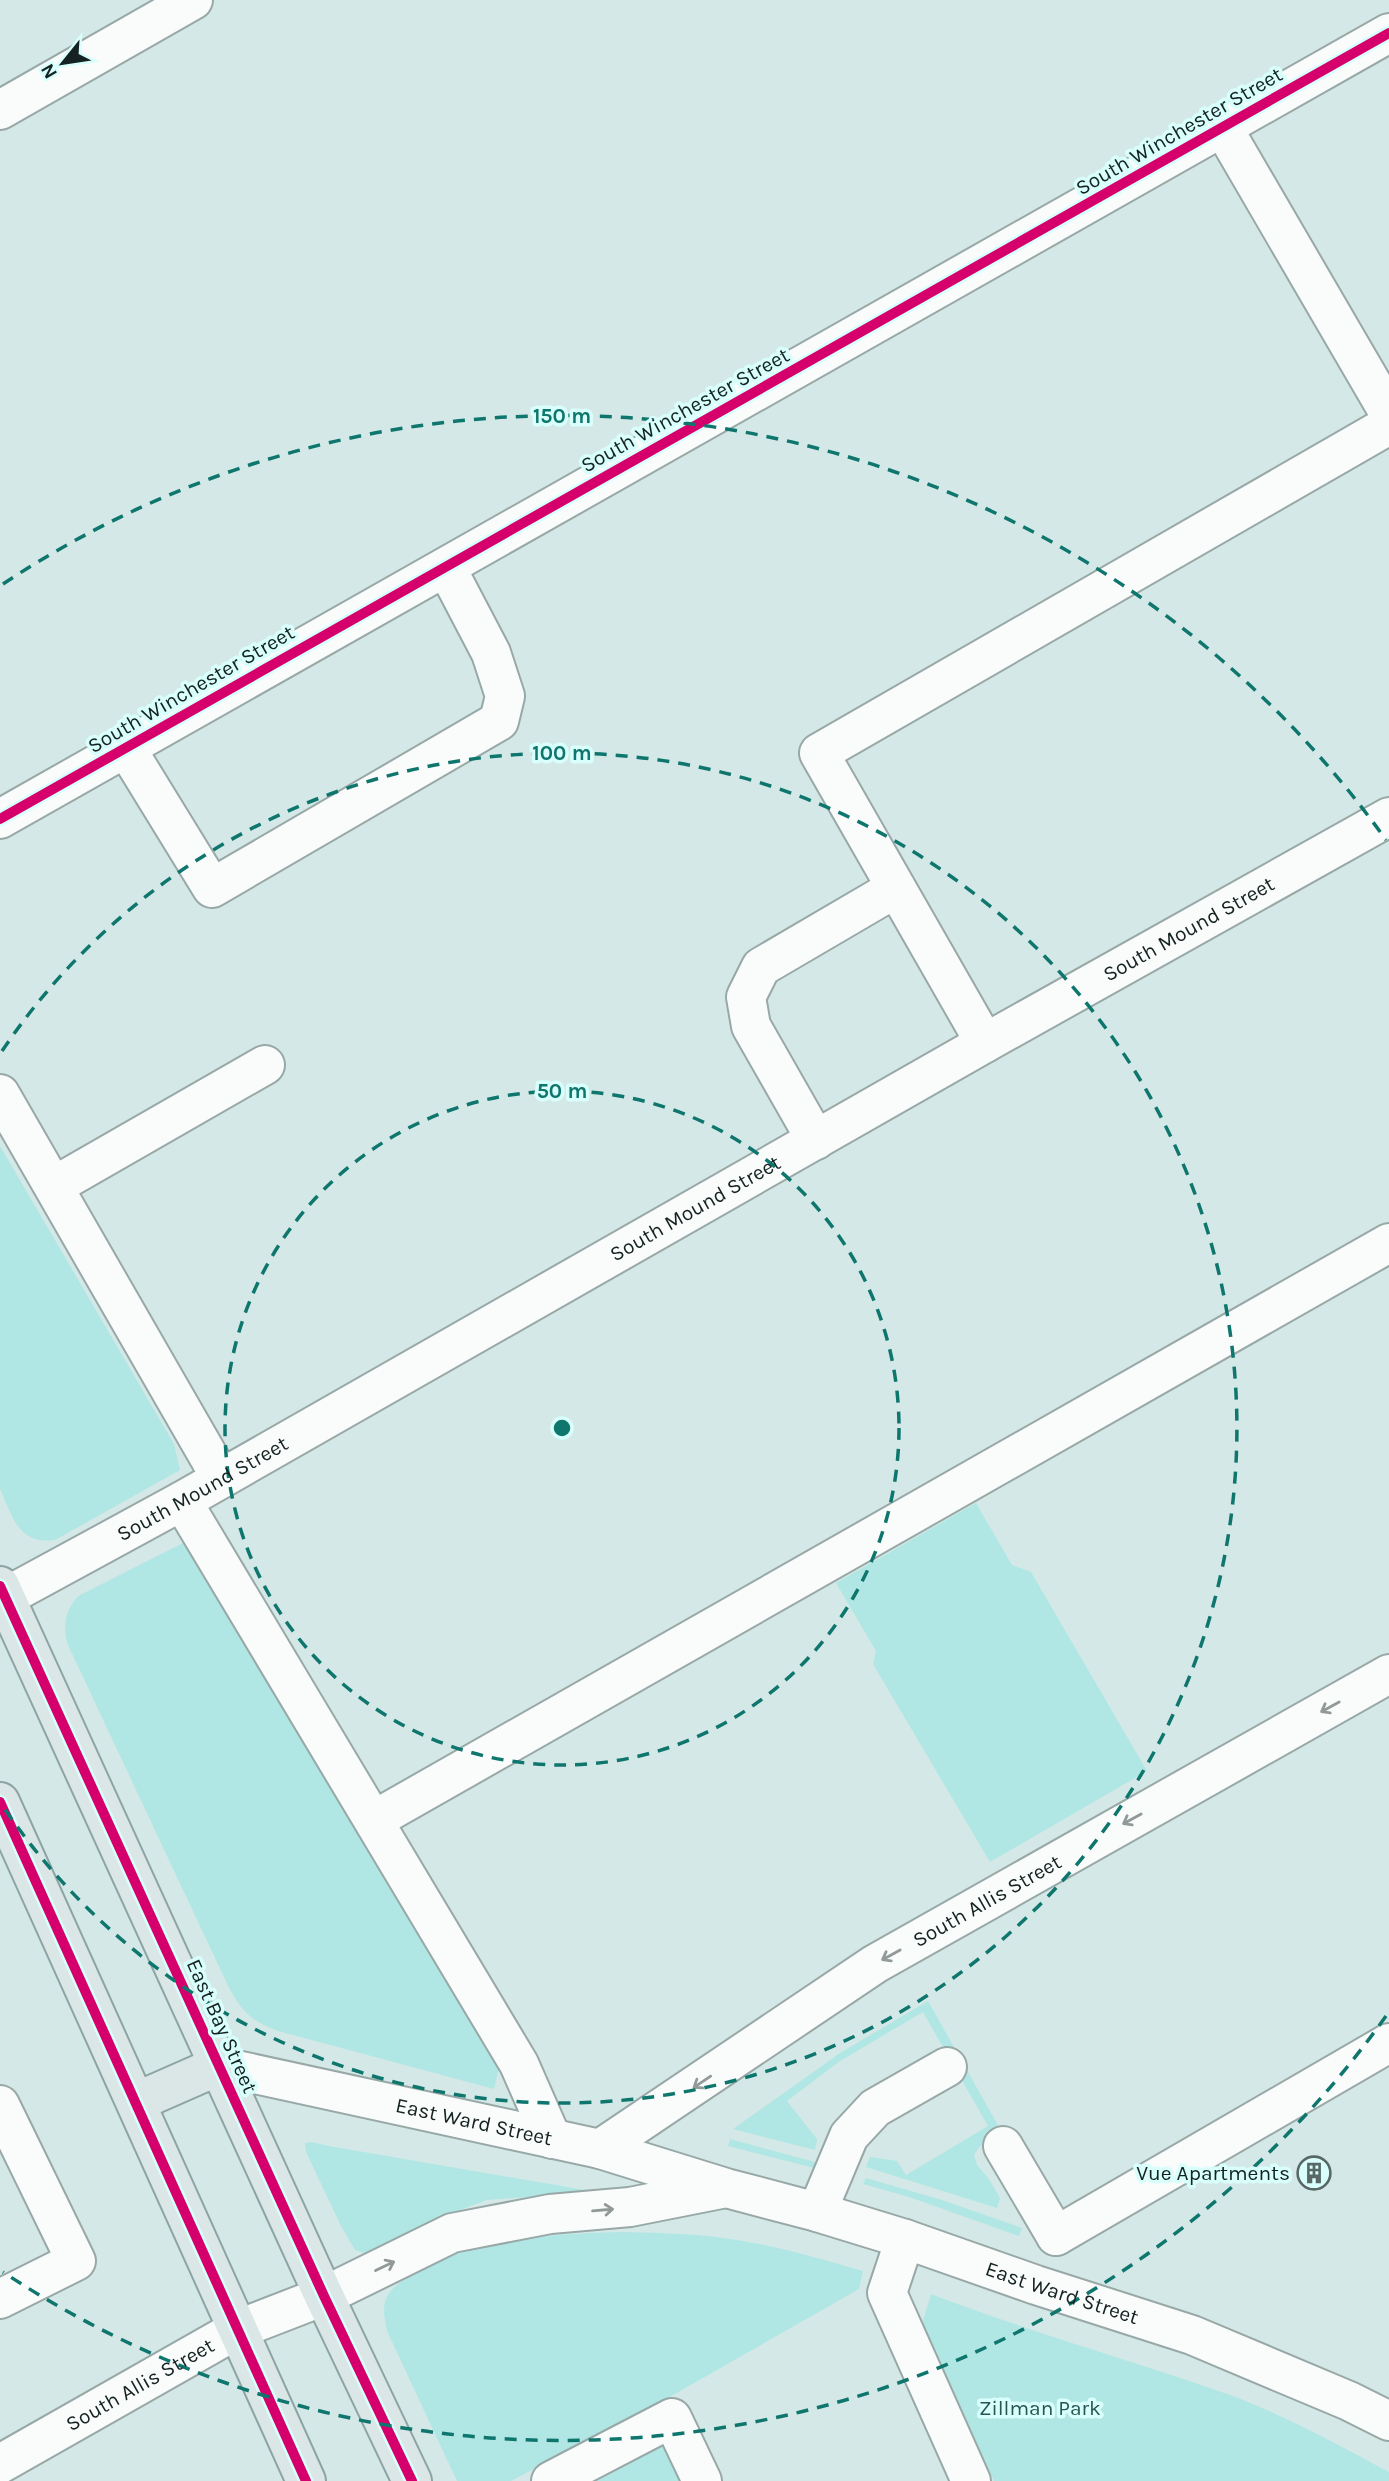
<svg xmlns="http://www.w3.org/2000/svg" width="1389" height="2481" font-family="Karla,sans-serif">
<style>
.green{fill:#b0e6e3}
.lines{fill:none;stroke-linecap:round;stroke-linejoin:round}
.minor-casing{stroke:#98a8a7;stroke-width:42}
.major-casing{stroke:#8ca5a4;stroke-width:42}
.minor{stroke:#f9fcfb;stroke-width:38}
.major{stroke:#dbe7e6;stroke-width:38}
.cycleway-casing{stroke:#d9fffc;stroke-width:15}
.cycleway{stroke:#d6006c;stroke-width:10}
.oneway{stroke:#929a99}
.ring{fill:none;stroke:#0f766e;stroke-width:3.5;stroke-dasharray:12 9}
.labels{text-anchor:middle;stroke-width:7;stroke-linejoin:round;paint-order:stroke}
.street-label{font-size:21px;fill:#142221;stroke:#d9fffc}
.poi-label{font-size:21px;fill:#142221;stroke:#d9fffc;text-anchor:end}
.park-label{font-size:21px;fill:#275553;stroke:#d9fffc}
.centre{fill:#0f766e;stroke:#d9fffc;stroke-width:3.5}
.ring-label{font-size:21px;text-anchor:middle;font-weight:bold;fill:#0f766e;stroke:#d9fffc;stroke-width:7;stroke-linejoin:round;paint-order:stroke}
</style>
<rect width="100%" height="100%" fill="#d4e9e7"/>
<g class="green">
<path d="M0 1146 174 1444 180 1470 55 1540C18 1545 13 1517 0 1489Z"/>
<polygon points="976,1503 1012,1565 1031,1572 1147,1771 990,1862 873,1664 876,1651 836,1583"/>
<path d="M183 1543 200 1559 499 2067 494 2089 278 2031C252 2021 244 2014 230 1990L67 1643C63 1623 65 1612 78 1596Z"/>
<polygon points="928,2001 1003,2134 979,2147 974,2155 977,2165 989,2179 1000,2198 997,2208 866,2167 870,2157 897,2161 906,2175 988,2126 923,2012 840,2061 787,2101 817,2139 815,2150 733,2129 840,2053"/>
<polygon points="730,2139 815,2162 814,2168 728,2146"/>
<polygon points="311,2142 329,2146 596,2192 487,2200 444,2216 368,2254 355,2250 341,2226 306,2152 305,2143"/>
<polygon points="866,2178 942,2200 1022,2228 1019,2236 909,2197 863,2184"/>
<path d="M625 2232C665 2233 704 2234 743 2241 784 2248 824 2260 863 2271L859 2289 673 2395 511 2481H457L387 2331C385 2320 382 2310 386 2299 392 2285 407 2278 419 2272 430 2266 442 2259 453 2255 509 2236 568 2233 625 2232Z"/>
<path d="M931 2294C1030 2332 1131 2360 1230 2395 1284 2415 1339 2445 1389 2472V2481H994L922 2324Z"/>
<polygon points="665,2443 683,2481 597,2481"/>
</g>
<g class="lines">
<defs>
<g id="minor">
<polyline points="0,110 193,0"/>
<polyline points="1223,128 1389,413"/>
<polyline points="126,748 212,888 499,721 505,696 491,653 446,567"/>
<polyline points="0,819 1389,33"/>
<polyline points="985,1043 819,753 1389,425"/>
<polyline points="0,1094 221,1478"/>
<polyline points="816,1140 751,1026 746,997 761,967 896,888"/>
<polyline points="54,1186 265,1065"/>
<polyline points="182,1501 519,2064 552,2139"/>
<path id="s1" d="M0 1600 182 1501 985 1043 1389 817"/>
<polyline points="374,1820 1389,1243"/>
<path id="s2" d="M218 2066 600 2149 726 2188 817 2212 905 2239 1036 2285 1192 2335 1349 2401 1389 2421"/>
<polyline points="0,2105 76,2261 0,2299"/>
<polyline points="1003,2146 1056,2236"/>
<path id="s3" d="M600 2149 875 1964 1389 1674"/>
<polyline points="817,2212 849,2136 875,2108 947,2067"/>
<polyline points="1056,2236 1389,2043"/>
<polyline points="905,2239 887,2293 971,2481"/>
<path id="s4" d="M0 2464 236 2330 324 2296 452 2233 550 2214 630 2207 721 2189"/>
<polyline points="551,2481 672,2418 702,2481"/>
</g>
<g id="major">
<polyline points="0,1586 324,2296 412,2481"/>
<polyline points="0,1802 306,2481"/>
<polyline points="136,2102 218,2066"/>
</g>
</defs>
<use href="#minor" class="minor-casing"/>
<use href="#major" class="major-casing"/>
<use href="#minor" class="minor"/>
<use href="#major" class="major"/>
<defs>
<g id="cycleway">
<polyline points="0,819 1389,33"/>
<polyline points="0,1586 324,2296 412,2481"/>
<polyline points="0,1802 306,2481"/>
</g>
</defs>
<use href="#cycleway" class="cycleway-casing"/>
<use href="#cycleway" class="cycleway"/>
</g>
<defs><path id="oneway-shaft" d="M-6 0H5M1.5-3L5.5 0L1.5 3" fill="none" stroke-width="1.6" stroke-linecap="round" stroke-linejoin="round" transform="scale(1.75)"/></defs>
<g class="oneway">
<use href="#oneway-shaft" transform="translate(1330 1707) rotate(151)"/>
<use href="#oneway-shaft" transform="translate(1132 1819) rotate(151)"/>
<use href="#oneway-shaft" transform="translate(891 1955) rotate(151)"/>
<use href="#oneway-shaft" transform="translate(702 2082) rotate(146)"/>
<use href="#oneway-shaft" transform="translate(603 2210) rotate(-5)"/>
<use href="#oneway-shaft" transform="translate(385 2266) rotate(-26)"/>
</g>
<g class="ring">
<circle cx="562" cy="1428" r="337"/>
<path d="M2 1051A675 675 0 1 1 2 1805"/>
<path d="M1386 2016A1012 1012 0 0 1 3 2272M3 584A1012 1012 0 0 1 1386 840"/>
</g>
<defs>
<symbol id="building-ring" viewBox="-11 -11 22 22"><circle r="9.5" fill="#d9fffc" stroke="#576866" stroke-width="1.5"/><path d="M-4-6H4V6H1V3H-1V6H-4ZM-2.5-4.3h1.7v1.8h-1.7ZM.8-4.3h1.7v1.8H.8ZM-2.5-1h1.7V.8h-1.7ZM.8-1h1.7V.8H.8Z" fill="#576866"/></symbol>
</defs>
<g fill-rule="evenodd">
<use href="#building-ring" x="1295" y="2154" width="38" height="38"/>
</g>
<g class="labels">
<g class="street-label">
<text transform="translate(1179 131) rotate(-30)" y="7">South Winchester Street</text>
<text transform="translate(685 410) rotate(-29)" y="7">South Winchester Street</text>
<text transform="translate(191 689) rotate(-30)" y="7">South Winchester Street</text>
<text dy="7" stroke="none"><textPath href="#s1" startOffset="1365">South Mound Street</textPath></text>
<text dy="7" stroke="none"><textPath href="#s1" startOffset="798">South Mound Street</textPath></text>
<text dy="7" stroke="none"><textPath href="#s1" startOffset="231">South Mound Street</textPath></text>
<text dy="7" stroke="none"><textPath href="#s3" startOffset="460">South Allis Street</textPath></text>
<text transform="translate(222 2026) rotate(66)" y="7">East Bay Street</text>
<text dy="7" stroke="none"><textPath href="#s2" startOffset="262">East Ward Street</textPath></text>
<text dy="7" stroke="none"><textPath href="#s2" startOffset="875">East Ward Street</textPath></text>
<text dy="7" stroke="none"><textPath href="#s4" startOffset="161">South Allis Street</textPath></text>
</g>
<g class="poi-label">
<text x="1290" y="2180">Vue Apartments</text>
</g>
<g class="park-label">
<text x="1040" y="2415">Zillman Park</text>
</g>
</g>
<circle cx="562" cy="1428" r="10" class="centre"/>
<g class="ring-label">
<text x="562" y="423">150 m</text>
<text x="562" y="760">100 m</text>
<text x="562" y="1098">50 m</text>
</g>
<g transform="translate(63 63) rotate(240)" stroke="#d9fffc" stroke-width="5" paint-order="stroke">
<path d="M0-5L12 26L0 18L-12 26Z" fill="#142221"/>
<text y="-10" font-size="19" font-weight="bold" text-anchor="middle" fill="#142221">N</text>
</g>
</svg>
